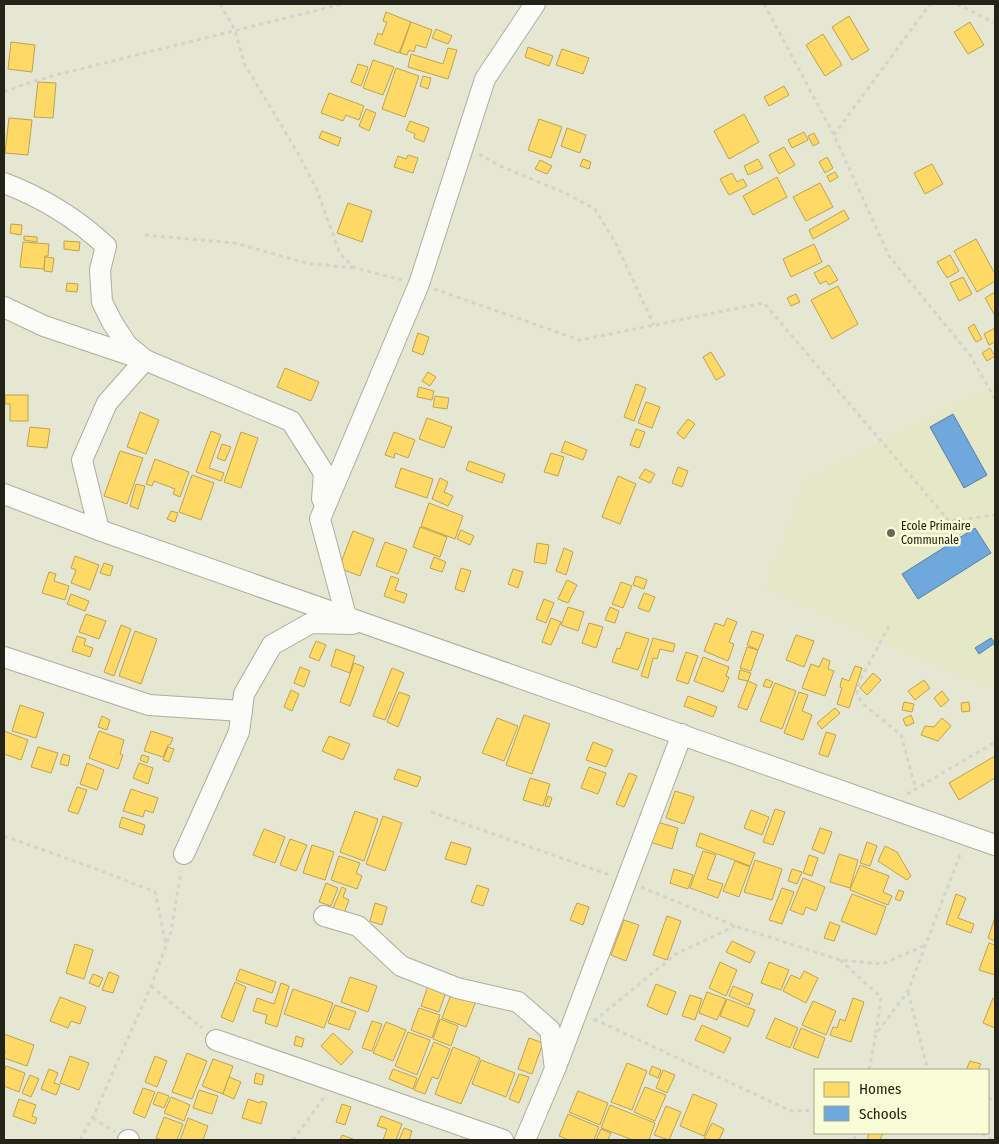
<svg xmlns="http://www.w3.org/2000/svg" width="999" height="1144" font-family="'Fira Sans Condensed',sans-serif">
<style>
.built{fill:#e4e8c6}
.homes{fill:#ffd966;stroke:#bda34e}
.schools{fill:#6fa8dc;stroke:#5880a1}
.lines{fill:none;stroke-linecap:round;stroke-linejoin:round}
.minor-casing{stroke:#adae9e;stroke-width:22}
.path{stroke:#d3d4ce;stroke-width:3;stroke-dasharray:4 4;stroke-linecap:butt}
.minor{stroke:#fbfbf8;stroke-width:20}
.poi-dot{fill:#676858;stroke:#f9fdd7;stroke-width:2}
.labels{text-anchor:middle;stroke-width:5;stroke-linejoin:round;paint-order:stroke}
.poi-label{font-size:12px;fill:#232417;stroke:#f9fdd7;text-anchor:start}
</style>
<rect width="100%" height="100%" fill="#e5e7d2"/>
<polygon class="built" points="995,384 995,691 765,588 807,479"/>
<g class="homes">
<polygon points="386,12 411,22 399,53 374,44 378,33 382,35 387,22 383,21"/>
<polygon points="849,16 869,50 852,60 832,27"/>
<polygon points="411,22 432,30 426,48 416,45 414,52 409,50 407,55 400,53"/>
<polygon points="970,22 984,45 968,54 954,32"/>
<polygon points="436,29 452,36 448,44 432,38"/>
<polygon points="823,34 842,65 825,76 806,45"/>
<polygon points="11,42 35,45 32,72 8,69"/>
<polygon points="528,47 553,56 549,66 525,57"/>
<polygon points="448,48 457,50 448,79 408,67 411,54 443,64"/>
<polygon points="562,49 589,58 583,74 556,65"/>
<polygon points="373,60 394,67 383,95 363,88"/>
<polygon points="358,64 368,67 361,86 351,82"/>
<polygon points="396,68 419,76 405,117 382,109"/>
<polygon points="423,76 431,78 428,89 420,86"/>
<polygon points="38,82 56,83 53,118 34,117"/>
<polygon points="784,86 789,95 769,106 764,97"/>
<polygon points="329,93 364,106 359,120 346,115 343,121 321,113"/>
<polygon points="366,109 376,113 369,131 359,126"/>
<polygon points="744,114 759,142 729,159 714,131"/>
<polygon points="9,118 32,120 28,155 5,153"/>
<polygon points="539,119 562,127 551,158 528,150"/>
<polygon points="410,121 429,128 424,142 414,138 415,134 406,130"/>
<polygon points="567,128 586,135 580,153 561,146"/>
<polygon points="322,131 341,138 338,146 319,138"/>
<polygon points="804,132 808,140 792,148 788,140"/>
<polygon points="814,133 819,143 813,146 808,136"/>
<polygon points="784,147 795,165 779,174 769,155"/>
<polygon points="408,155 418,158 413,173 394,167 398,156 406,159"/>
<polygon points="827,157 833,168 825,173 819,162"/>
<polygon points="583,159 591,162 589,169 580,166"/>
<polygon points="758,159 763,168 748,175 744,166"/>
<polygon points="540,160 552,166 547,174 535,169"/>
<polygon points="932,164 943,184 925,194 914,173"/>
<polygon points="835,172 838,177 830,182 827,176"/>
<polygon points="732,173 737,182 743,179 747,186 729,195 720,179"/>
<polygon points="777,177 787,197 753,215 743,196"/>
<polygon points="820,183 833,207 806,221 793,197"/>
<polygon points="348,203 372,211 362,242 337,233"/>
<polygon points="844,210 849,219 813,239 809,230"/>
<polygon points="11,224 22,225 21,235 10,233"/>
<polygon points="24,236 37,237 37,242 24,240"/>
<polygon points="976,239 995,274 995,281 977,292 954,251"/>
<polygon points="64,241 80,242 79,251 64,249"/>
<polygon points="23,242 49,244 48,256 45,256 44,269 20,267"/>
<polygon points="814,244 822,262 791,277 783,259"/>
<polygon points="950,255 959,271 947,278 937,262"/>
<polygon points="45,257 54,258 52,272 44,271"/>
<polygon points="829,265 838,280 829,285 826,281 820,284 814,273"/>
<polygon points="963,277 972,294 959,301 950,283"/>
<polygon points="67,283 78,284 77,292 66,291"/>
<polygon points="838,286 858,324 832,339 811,300"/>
<polygon points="995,292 995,316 985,298"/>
<polygon points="796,294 800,302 791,306 787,298"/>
<polygon points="974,324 982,339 976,342 968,328"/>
<polygon points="995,328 995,342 989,345 984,334"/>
<polygon points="418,333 429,337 423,355 412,351"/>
<polygon points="990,348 995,356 987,361 982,353"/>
<polygon points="711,352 725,375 716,380 703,357"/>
<polygon points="285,368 319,382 311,401 277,387"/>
<polygon points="428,372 436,377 430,386 422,381"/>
<polygon points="636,384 646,388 634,421 624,417"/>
<polygon points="419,387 434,391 432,400 417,397"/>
<polygon points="5,395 28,395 28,421 10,421 10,404 5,404"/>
<polygon points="435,396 449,398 447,409 433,407"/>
<polygon points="646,402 660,407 652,428 638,423"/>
<polygon points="140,412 159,420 146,454 127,447"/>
<polygon points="427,418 452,427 444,448 419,439"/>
<polygon points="688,419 695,424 684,439 677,433"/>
<polygon points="30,427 50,429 47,448 27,446"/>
<polygon points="636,429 645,432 639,448 630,445"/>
<polygon points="211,431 221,435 209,468 224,473 221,481 196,472"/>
<polygon points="241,432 258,438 241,488 224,482"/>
<polygon points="394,432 415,440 408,458 395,453 394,458 385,455"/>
<polygon points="565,441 587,450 583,460 561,452"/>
<polygon points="222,444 231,447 225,461 217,458"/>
<polygon points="120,451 143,458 127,504 104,496"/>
<polygon points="551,453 564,457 558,476 544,472"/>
<polygon points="155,459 189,472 180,497 173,494 175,489 154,481 152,486 146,484"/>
<polygon points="469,461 505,474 502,483 466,470"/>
<polygon points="678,467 688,471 682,487 672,483"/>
<polygon points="401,468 433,479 427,498 395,487"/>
<polygon points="645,469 655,474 650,483 639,478"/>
<polygon points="192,475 214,483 201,520 179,512"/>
<polygon points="618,476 636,484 620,524 602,517"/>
<polygon points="440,478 448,482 444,492 453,496 448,506 432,499"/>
<polygon points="136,484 145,486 138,509 130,506"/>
<polygon points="429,503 463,516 455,539 421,526"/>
<polygon points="171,511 178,513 175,522 167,519"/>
<polygon points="420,527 447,537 440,557 413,547"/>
<polygon points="461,530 474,536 470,545 457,539"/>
<polygon points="353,531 374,539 360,576 339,568"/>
<polygon points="385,542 407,550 398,574 376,566"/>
<polygon points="537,543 549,545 546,564 534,562"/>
<polygon points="564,548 573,552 566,575 556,571"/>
<polygon points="75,556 99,565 90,590 71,583 76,570 71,568"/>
<polygon points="434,557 446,562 442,572 430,568"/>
<polygon points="104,563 113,566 110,576 100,573"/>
<polygon points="461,568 471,571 464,592 455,589"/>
<polygon points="513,569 523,572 518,588 508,584"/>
<polygon points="49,572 56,574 54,581 69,586 65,600 42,593"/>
<polygon points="391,576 399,579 395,590 407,594 404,603 384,596"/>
<polygon points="636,576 647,580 644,589 633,585"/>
<polygon points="567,580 577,585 568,603 558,599"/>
<polygon points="621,582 632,586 623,608 612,604"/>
<polygon points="644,593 655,597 649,612 638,608"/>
<polygon points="71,594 89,601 85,611 67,604"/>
<polygon points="544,599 554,603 546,623 536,619"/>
<polygon points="568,607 584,612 578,631 561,625"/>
<polygon points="610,607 619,611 615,623 605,620"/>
<polygon points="86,614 106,621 99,639 79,632"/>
<polygon points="551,618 561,622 551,645 542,642"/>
<polygon points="727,618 737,622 729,642 734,644 728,661 704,651 715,623 724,626"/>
<polygon points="589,623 603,627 596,648 582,643"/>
<polygon points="121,625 131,629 114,676 104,672"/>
<polygon points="135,631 157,639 141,684 119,676"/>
<polygon points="752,631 764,635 758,650 747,645"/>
<polygon points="626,632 649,639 638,670 612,662 617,648 620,649"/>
<polygon points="796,635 814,641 804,667 786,660"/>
<polygon points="77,636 86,639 84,645 93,648 90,657 72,651"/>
<polygon points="653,638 675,644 673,652 660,649 657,659 653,658 648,678 641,676"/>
<polygon points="316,641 326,645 319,661 309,657"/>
<polygon points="747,647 758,650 751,671 740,668"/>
<polygon points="336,649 355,656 350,673 331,666"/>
<polygon points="686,652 698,656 688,684 676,680"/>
<polygon points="703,657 729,667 726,676 729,677 723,692 694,681"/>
<polygon points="823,658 830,661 828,669 834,671 825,696 802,688 811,664 819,667"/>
<polygon points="354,663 364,667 350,706 340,702"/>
<polygon points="855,666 862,668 849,708 837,704 842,688 840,687 842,678 849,681"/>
<polygon points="300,667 310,671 304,687 294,683"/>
<polygon points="392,668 404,673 385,720 373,716"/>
<polygon points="740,670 751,673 748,681 738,679"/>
<polygon points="873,673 881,680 867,695 860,688"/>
<polygon points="766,679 773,682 770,688 763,686"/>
<polygon points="924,680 930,688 915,700 908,691"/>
<polygon points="748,681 757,685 747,710 738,707"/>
<polygon points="775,683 796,691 782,729 760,721"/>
<polygon points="291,690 299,694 292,711 284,707"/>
<polygon points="942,691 949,700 941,707 934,698"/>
<polygon points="399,692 410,696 398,727 387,722"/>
<polygon points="799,692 808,695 802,711 812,715 803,740 784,733"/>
<polygon points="688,696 717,707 713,717 684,706"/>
<polygon points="904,702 914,704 912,712 902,710"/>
<polygon points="969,702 970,711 962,712 961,703"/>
<polygon points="20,705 44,713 36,738 12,731"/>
<polygon points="835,708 840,713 822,729 817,723"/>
<polygon points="524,715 550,724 532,774 506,765"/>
<polygon points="911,715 914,723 906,726 903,719"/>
<polygon points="102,716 110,720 107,730 98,727"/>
<polygon points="497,718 518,726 504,761 482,753"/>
<polygon points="942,718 951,726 938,741 921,735 925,726 934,727"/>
<polygon points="4,731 28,740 21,760 4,754"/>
<polygon points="99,731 124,740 120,754 123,755 118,769 89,758"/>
<polygon points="151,731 173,738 170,745 168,745 163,757 144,751"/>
<polygon points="826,732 836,735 828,757 819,754"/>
<polygon points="329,736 350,744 343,760 322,751"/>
<polygon points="593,742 613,750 606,767 586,760"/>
<polygon points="38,747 58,753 51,773 31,767"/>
<polygon points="168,747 174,749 169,762 163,760"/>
<polygon points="63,754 70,756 68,766 60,764"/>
<polygon points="142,755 149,757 147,763 140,760"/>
<polygon points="995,756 995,778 959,800 949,783"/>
<polygon points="87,763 104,770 97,790 80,784"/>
<polygon points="139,763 153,768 148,784 133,778"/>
<polygon points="589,767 606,773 598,794 581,788"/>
<polygon points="398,769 421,777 417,787 394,779"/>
<polygon points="629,773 637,776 624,807 616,804"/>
<polygon points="530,778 550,784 543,806 523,800"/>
<polygon points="77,787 87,790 78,814 68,811"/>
<polygon points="131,789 158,798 153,813 145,810 143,817 123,811"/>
<polygon points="675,791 694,797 684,824 666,818"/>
<polygon points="548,796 552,798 549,807 545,806"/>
<polygon points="775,809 785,812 773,845 763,842"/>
<polygon points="751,810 769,817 762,835 744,828"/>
<polygon points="355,811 378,819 364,861 340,852"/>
<polygon points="383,816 402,823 385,871 366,864"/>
<polygon points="122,817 145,825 142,835 119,827"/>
<polygon points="657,822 678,828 672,849 650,842"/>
<polygon points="820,828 832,832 824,854 812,849"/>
<polygon points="264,829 285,837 275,863 253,855"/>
<polygon points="700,833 755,853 750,866 696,846"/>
<polygon points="290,839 307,845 296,871 280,865"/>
<polygon points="451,842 471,848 466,865 445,859"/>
<polygon points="867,842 877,846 870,866 860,863"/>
<polygon points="312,845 334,852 325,880 303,873"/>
<polygon points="885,846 897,852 911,876 907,880 878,861"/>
<polygon points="703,851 716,855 707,879 723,884 718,898 690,888"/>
<polygon points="839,854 858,860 850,888 830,882"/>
<polygon points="809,855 818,858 812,876 803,873"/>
<polygon points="339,856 360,863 356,873 362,876 357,889 331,880"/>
<polygon points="755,860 782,869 772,900 744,892"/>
<polygon points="735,861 750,867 739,897 723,891"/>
<polygon points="860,865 889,876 883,892 892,896 888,905 850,890"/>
<polygon points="674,869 693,875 688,889 670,883"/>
<polygon points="792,869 802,872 797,884 788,881"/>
<polygon points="803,878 825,887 816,911 806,907 803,915 790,910"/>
<polygon points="326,883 338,888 331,906 319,902"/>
<polygon points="477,885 489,889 483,906 471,902"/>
<polygon points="342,887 346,889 343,897 349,900 344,913 333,908"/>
<polygon points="782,888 794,892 782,924 769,920"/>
<polygon points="899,890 904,892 900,901 895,899"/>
<polygon points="852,894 886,907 876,935 841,921"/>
<polygon points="956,894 966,898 958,918 974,924 971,933 946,924"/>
<polygon points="375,903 387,907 382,925 370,921"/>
<polygon points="577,903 589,907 583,925 570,920"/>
<polygon points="667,916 681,921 667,960 653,955"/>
<polygon points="995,917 995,941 988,938"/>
<polygon points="624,920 639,925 626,961 611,955"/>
<polygon points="830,922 840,926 834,941 824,938"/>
<polygon points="732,941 755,952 750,963 726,952"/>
<polygon points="989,943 995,945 995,975 979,970"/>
<polygon points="75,944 93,950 84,979 66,973"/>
<polygon points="720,962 737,970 726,996 709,988"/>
<polygon points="769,962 789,970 781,990 761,983"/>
<polygon points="240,969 276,982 272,993 236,980"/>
<polygon points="804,971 818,978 806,1003 783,991 791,975 800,979"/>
<polygon points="109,972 119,976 113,993 102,990"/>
<polygon points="93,974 103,978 99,987 89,983"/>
<polygon points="350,977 377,986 368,1012 341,1002"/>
<polygon points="235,982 246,987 233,1022 221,1017"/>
<polygon points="281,983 289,986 277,1027 265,1023 267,1015 253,1011 257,998 274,1004"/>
<polygon points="656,984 676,992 667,1015 647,1006"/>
<polygon points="428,986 446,992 439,1012 421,1006"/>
<polygon points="733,986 753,994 749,1005 729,996"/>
<polygon points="293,989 333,1003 324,1028 284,1014"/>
<polygon points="452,992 476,1001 466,1027 442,1018"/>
<polygon points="707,992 726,999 717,1020 699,1013"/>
<polygon points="690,995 702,999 695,1020 682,1016"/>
<polygon points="60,997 86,1007 80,1024 71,1021 68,1028 50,1021"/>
<polygon points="853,998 864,1002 851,1042 830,1035 833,1027 837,1028 840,1019 845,1021"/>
<polygon points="993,998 995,999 995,1028 983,1023"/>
<polygon points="727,999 755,1010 748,1027 720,1016"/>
<polygon points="813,1001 836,1011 826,1035 802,1025"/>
<polygon points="335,1005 356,1012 349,1030 328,1023"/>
<polygon points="419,1008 440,1015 432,1038 411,1030"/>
<polygon points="775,1018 798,1028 790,1048 766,1038"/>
<polygon points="440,1019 458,1026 451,1046 433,1039"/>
<polygon points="372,1021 382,1024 372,1051 362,1048"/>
<polygon points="386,1022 406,1030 393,1061 373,1053"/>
<polygon points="702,1025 731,1038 724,1053 695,1040"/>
<polygon points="801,1028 825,1038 818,1058 793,1048"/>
<polygon points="408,1032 430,1040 417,1075 395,1066"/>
<polygon points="333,1033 353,1052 341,1065 321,1046"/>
<polygon points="4,1034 34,1045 27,1066 4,1058 5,1050 4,1050"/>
<polygon points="296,1036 304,1039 302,1047 294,1045"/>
<polygon points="529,1038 543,1043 532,1074 518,1069"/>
<polygon points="434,1042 450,1049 438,1079 432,1077 425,1094 414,1090"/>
<polygon points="453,1047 480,1058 461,1104 435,1094"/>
<polygon points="187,1053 207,1061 192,1099 172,1092"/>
<polygon points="70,1056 89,1063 79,1090 60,1083"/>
<polygon points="155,1056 167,1061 157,1087 145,1082"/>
<polygon points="213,1059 233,1066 223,1094 202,1086"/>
<polygon points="481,1060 515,1073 506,1097 472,1084"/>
<polygon points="970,1061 981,1064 978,1070 966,1070"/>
<polygon points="627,1063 647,1071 632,1110 611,1102"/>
<polygon points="6,1066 25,1073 19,1092 4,1086 4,1072"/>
<polygon points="652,1066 661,1070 658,1078 649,1074"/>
<polygon points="49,1069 58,1073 54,1083 60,1085 56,1095 41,1089"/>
<polygon points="393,1069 417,1078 413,1089 389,1079"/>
<polygon points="663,1070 675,1075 667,1093 656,1088"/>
<polygon points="256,1073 264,1075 262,1085 254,1083"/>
<polygon points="519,1074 529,1077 519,1103 509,1099"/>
<polygon points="30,1075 39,1079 31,1097 22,1093"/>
<polygon points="229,1077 241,1082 234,1099 223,1094"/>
<polygon points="645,1087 666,1095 655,1121 634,1112"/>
<polygon points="143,1088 155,1092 145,1118 133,1113"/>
<polygon points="199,1090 218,1096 212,1114 193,1108"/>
<polygon points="578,1091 608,1103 600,1125 569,1112"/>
<polygon points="158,1092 169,1096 164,1108 153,1104"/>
<polygon points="693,1094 717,1104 704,1136 680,1126"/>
<polygon points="171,1097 190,1105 184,1121 164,1113"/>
<polygon points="19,1099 36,1105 32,1116 37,1118 35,1124 13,1116"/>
<polygon points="248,1099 260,1103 261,1101 267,1103 261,1124 242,1118"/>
<polygon points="342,1104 351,1107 345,1125 336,1122"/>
<polygon points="610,1105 655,1123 649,1140 633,1140 601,1128"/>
<polygon points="666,1106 681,1112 669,1140 654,1135"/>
<polygon points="568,1114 599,1127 594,1140 569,1140 559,1136"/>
<polygon points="381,1116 402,1124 396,1140 383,1140 387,1129 377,1126"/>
<polygon points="164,1117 183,1124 177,1140 162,1140 156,1138"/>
<polygon points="188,1118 208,1126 203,1140 180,1140"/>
<polygon points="712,1123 724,1129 719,1140 704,1139"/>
<polygon points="404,1128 412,1131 409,1140 399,1140"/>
<polygon points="601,1129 611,1133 608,1140 596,1140"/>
<polygon points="869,1133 883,1133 880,1140 867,1140"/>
<polygon points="342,1135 353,1139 352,1140 340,1140"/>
</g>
<g class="schools">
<polygon points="953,414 987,475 964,488 930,427"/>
<polygon points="975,528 991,553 918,599 902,574"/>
<polygon points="991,638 995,643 979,654 975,648"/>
</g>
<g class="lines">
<defs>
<g id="minor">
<path d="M4 183C41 197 77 219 106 246L100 270 102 302 112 322 127 345 145 360 107 403 82 460 99 530"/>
<polyline points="4,307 44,326 145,360 291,421 324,473 322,499"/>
<polyline points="4,494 99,530 995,845"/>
<polyline points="346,616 320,519 419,284 485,79 535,4"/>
<polyline points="4,657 149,705 242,711"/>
<polyline points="184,854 239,732 244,694 272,645 311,623 353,624"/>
<polyline points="324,916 358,926 401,966 457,988 518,1002 550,1030 555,1069 525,1140"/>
<polyline points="216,1040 503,1140"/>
<polyline points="556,1067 682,734"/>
<polyline points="128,1140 129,1140"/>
</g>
</defs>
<use href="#minor" class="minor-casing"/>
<g class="path">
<polyline points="220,4 235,30 244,63 300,157 317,190 340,254 355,268 402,280"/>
<polyline points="764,4 834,135 889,256 970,355 995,399"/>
<polyline points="957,4 995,23"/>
<polyline points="4,92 25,84 56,75 342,4"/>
<polyline points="834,135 930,4"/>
<polyline points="479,154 498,165 567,194 595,209 616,244 654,325"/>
<polyline points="145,235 235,243 306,263 354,268"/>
<polyline points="434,289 580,340 764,303 949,521 995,515"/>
<polyline points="889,626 859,682 857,694 862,703 901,735 916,790"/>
<polyline points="907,794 995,742"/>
<polyline points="431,812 610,875"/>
<polyline points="4,836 99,870 155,892 166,944"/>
<polyline points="641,887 735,926 840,960 882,964 926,945"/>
<polyline points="840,960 881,997 876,1033"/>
<polyline points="151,986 202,1028"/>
<polyline points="908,992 926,1063 929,1070"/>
<polyline points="594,1019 791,1111 815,1110"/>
<polyline points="594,1021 676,954 735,926"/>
<polyline points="869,1070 876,1034 908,991 961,852"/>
<polyline points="988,1099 995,1099"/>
<polyline points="93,1118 115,1132"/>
<polyline points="982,1133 992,1140"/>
<polyline points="80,1140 94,1115 151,986 171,932 181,871"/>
<polyline points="293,1140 325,1096"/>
<polyline points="854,1140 856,1133"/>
</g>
<use href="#minor" class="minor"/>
</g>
<circle class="poi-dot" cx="891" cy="533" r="5"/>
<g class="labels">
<g class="poi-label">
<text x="901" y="530">Ecole Primaire<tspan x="901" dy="14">Communale</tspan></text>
</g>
</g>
<rect width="999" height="1144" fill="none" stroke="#232417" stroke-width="10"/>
<rect x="814" y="1069" width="175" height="65" fill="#f9fdd7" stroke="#a3a68a"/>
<rect x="824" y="1082" width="25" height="15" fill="#ffd966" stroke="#a3a68a"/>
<text x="859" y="1094" font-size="15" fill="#232417">Homes</text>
<rect x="824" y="1106" width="25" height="15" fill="#6fa8dc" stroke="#a3a68a"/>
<text x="859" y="1119" font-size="15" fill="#232417">Schools</text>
</svg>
